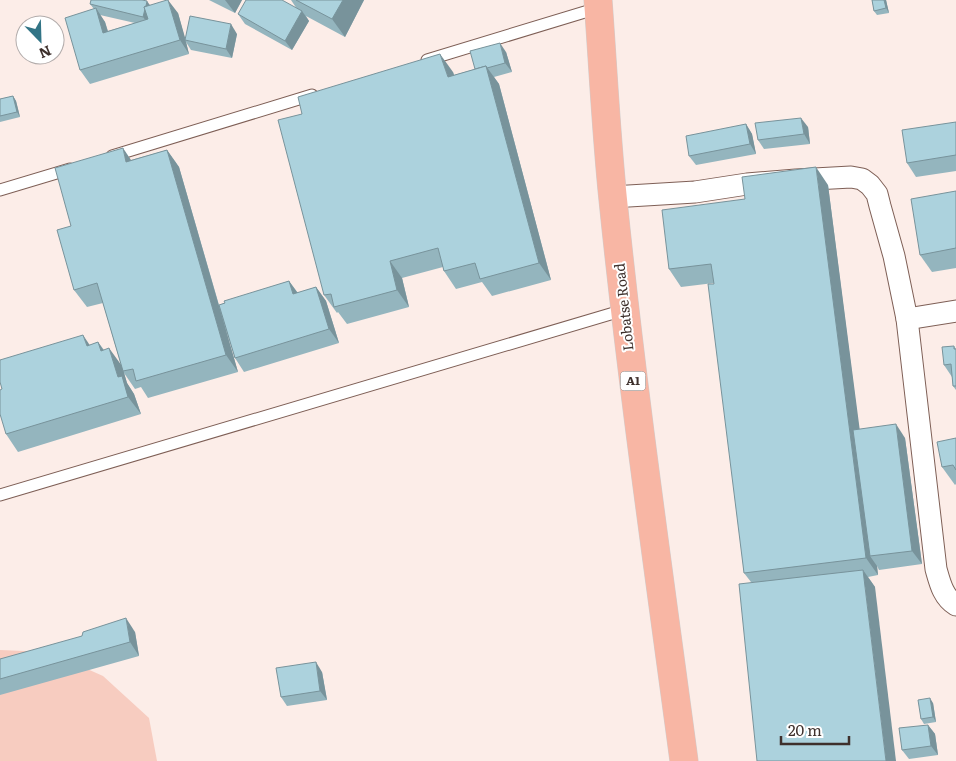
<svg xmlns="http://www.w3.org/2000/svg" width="956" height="761" font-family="Literata,serif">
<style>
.green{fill:#f7ccc0}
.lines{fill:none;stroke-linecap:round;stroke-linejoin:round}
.service-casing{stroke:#7e5f56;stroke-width:13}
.minor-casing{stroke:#7e5f56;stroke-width:23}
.trunk-casing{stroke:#d1cdcc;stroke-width:29}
.service{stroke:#fff;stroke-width:11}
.minor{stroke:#fff;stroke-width:21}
.trunk{stroke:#f8b6a4;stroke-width:28}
.wall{fill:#94b5be;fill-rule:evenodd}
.shaded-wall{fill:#78939b}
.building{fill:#acd2dd;stroke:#78939b}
.labels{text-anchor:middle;stroke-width:4;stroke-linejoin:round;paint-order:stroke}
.shield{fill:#fff;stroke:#786e6b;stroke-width:1}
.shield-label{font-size:12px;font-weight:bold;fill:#3e302c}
.street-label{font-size:14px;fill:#3e302c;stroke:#fff}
</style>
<rect width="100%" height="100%" fill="#fcede8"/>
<polygon class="green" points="0,650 49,652 103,676 149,718 157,761 0,761"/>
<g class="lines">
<defs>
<g id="service">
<polyline points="427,60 598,8"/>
<polyline points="112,156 312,95"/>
<polyline points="0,190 70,169"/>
<polyline points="0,495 624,310"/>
</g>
<g id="minor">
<path d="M612 197 695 192 747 184 796 180 851 177 862 179 870 185 877 194 880 206 894 256 907 319 936 569C940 583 943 597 956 605"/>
<polyline points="907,319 956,311"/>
</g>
<path id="trunk" d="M598 0C603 66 606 133 613 200 632 387 659 574 684 761"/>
</defs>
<use href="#service" class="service-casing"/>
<use href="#minor" class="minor-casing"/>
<use href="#trunk" class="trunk-casing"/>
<use href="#service" class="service"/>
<use href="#minor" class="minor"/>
<use href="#trunk" class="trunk"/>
</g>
<g class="wall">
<polygon points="209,0 242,0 235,13"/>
<polygon points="291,0 364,0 345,37 306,16 309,21 292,50 245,24 238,14 297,9"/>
<polygon points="872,0 886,0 889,13 877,15 874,11"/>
<path d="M90 4 150 5 178 13 185 39 237 34 232 58 191 50 186 42 189 54 90 84 80 70 94 9ZM100 15 135 23 108 31 105 22Z"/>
<polygon points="506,52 512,72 494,77 499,84 551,280 492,296 482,282 456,289 444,271 443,267 402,278 409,307 347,324 338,312 337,313 324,295 453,72 454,75 475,69"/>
<polygon points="13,96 16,101 20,117 0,122 0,99"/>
<polygon points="956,122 956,171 916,177 907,163"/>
<polygon points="746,124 752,134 756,154 696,165 689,156"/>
<polygon points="808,127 810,144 764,149 758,140"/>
<polygon points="167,150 179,167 219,305 289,281 298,293 316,287 326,301 339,343 244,372 235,358 224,324 238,372 148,398 141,387 135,389 124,373 127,383 134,394 141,414 18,452 6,434 90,345 98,342 104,350 121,365 103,303 87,307 74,290 71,226 131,160"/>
<polygon points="828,185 859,429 905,438 922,564 879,570 877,566 878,575 868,577 875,587 751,582 744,573 714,283 681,287 669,269 745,199"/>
<polygon points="956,191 956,268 932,272 920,255"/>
<polygon points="954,346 956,349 956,390 953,386 952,377 944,365"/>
<polygon points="956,438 956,484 955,485 942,467"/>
<polygon points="135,632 139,656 0,695 0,659"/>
<polygon points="322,672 327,700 287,706 281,697"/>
<polygon points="933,703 936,722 924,724 921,719"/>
<polygon points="928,725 935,734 938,755 909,759 902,750"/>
</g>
<g class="shaded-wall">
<polygon points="168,0 178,13 186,41 185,40 186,42 189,54 180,40"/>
<polygon points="225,0 242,0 235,13"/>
<polygon points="343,0 364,0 345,37 332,19"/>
<polygon points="884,0 886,0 889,13 886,8"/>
<polygon points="147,1 154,11 150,26 143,17"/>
<polygon points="96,8 105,22 112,46 103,33"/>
<polygon points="302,11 309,21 292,50 285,41"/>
<polygon points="231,24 237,34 232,58 226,49"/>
<polygon points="500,43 506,52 512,72 505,63"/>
<polygon points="440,54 453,72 460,94 448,77"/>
<polygon points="486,66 499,84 551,280 539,263"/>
<polygon points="13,96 16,101 20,117 17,112"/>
<polygon points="801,118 808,127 810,144 804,134"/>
<polygon points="746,124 752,134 756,154 750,144"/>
<polygon points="123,148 135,166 126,162"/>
<polygon points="167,150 179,167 238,372 226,355"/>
<polygon points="816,167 828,185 876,555 870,556 877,566 878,575 866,558"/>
<polygon points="390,261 402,278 409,307 397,290"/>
<polygon points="289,281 299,295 293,294"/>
<polygon points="316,287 326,301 339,343 329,329"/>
<polygon points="83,335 95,353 87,346"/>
<polygon points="98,342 110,360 101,351"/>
<polygon points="109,348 122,366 127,383 134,394 141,414 128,397 118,377"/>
<polygon points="896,424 905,438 922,564 912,551"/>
<polygon points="863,570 875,587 896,761 886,761"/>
<polygon points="126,618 135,632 139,656 130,642"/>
<polygon points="316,662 322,672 327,700 320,691"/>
<polygon points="930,698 933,703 936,722 933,717"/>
<polygon points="928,725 935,734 938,755 931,746"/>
</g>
<g class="building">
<polygon points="91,0 142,0 147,1 146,6 144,7 145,9 143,17 90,4"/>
<polygon points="167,0 168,0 180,40 80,70 65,18 96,8 103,33 148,19 144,7"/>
<polygon points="246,0 282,0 302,11 285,41 238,14"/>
<polygon points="296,0 343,0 332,19"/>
<polygon points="872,0 884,0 886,8 874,11"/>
<polygon points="190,16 231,24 226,49 185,40"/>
<polygon points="500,43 505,63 487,68 486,66 475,69 470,51"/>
<polygon points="440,54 448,77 486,66 539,263 480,279 475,263 444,271 438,248 390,261 397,290 334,307 331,294 324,295 278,120 302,114 298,97"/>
<polygon points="13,96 17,112 0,116 0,99"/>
<polygon points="801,118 804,134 758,140 755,123"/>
<polygon points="956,122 956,155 907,163 902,130"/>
<polygon points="746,124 750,144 689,156 686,136"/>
<polygon points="123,148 126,162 167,150 226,355 136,381 133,369 123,371 97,283 74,290 57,230 71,226 55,168"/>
<polygon points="816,167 866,558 744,573 708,284 714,284 711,264 669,269 662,210 745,199 742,177"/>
<polygon points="956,191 956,248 920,255 911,199"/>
<polygon points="289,281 293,294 316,287 329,329 235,358 219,305 225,303 224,301"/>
<polygon points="83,335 87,346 98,342 101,351 109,348 118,377 122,376 128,397 6,434 0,414 0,390 2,389 0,382 0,360"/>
<polygon points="954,346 954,349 956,349 956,386 953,386 951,364 944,365 942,347"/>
<polygon points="896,424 912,551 870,556 853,430"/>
<polygon points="956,438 956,470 953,465 942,467 937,442"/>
<polygon points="863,570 886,761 757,761 739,584"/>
<polygon points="126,618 130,642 0,679 0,659 82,636 83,632"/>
<polygon points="316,662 320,691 281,697 276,668"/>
<polygon points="930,698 933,717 921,719 918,700"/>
<polygon points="928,725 931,746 902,750 899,728"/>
</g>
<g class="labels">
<rect class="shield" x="620.5" y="371.5" width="25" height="19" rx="4"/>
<g class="shield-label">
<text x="633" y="385">A1</text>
</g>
<g class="street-label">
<text transform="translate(624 307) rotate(-96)" y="5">Lobatse Road</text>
</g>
</g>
<g transform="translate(40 40) rotate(157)"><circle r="24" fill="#ffffff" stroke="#b2acab"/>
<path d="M0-4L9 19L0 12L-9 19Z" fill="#327486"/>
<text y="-8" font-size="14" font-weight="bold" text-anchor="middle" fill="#3e302c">N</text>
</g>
<path d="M781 736v8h68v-8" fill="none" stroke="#3e302c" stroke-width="2.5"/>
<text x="788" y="736" font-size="15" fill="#3e302c" stroke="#ffffff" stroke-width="4" paint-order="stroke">20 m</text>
</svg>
